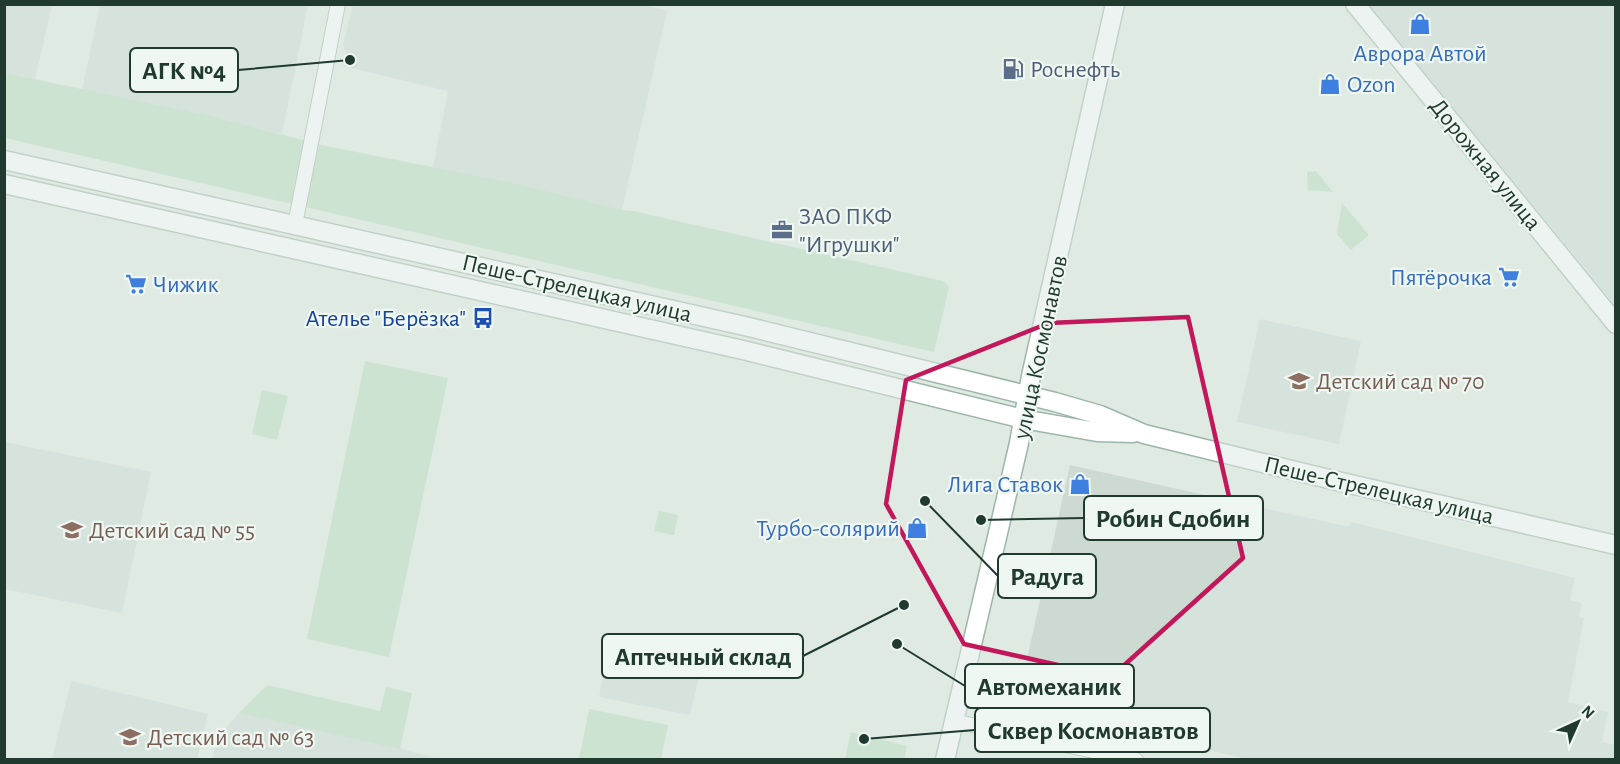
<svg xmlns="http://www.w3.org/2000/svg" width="1620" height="764" font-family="'Alegreya Sans',sans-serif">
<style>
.built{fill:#cddad2}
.green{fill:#b7dbbc}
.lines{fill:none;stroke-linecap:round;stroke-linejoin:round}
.street-casing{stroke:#a2b2a9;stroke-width:16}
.secondary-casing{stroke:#9eb6aa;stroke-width:21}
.street{stroke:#fff;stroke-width:14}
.secondary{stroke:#fff;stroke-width:18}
.marked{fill:none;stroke:#c2185b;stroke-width:4.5;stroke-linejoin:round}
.labels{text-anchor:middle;stroke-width:4.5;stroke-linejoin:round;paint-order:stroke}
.shop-label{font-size:24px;fill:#366cbe;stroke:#eff7f2;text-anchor:end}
.service-label{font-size:24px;fill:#4e5e75;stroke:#eff7f2;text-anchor:start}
.street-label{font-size:24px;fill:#203a2f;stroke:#eff7f2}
.transit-label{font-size:24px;fill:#164399;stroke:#eff7f2;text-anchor:end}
.education-label{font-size:24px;fill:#785e54;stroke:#eff7f2;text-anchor:start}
.leader{fill:none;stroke:#203a2f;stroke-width:2}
.callout-dot{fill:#203a2f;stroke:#eff7f2;stroke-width:2}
.callout{fill:#eff7f2;stroke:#203a2f;stroke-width:2}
.callout-label{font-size:26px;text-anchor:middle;font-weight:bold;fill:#203a2f}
</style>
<rect width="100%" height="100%" fill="#dfeae3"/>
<g class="built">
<polygon points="5,4 52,5 35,79 5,73"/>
<polygon points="641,4 667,11 622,210 433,167 448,91 343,66 346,52 343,44 353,5"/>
<polygon points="100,5 308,5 282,134 82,90"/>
<polygon points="1369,5 1615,5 1615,305"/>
<polygon points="1260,319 1361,341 1339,444 1237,422"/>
<polygon points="5,442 151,472 122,613 5,589"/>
<polygon points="1070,465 1349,527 1351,522 1575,578 1570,600 1582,603 1579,617 1584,618 1568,702 1608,712 1602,742 1615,745 1615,759 1247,759 1144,735 1015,713"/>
<polygon points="606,661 635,666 647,662 700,672 690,715 599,697"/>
<polygon points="71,681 208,714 197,759 52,759"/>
<polygon points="239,713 394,747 439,759 212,760 217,739"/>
</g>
<g class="green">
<polygon points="5,73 210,116 326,146 517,184 622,210 633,211 943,281 949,287 934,352 5,138"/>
<polygon points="1316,171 1333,192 1308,190 1307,172"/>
<polygon points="1342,203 1369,235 1351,250 1337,234"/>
<polygon points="365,361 448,378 389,657 307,639"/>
<polygon points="262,390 288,396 277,440 252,434"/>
<polygon points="659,511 678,515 674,535 654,531"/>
<polygon points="267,685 380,711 386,687 412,693 400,749 239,713"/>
<polygon points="589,709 668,725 661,759 579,759"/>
<polygon points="851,732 907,746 904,759 845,759"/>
</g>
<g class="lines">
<defs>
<g id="street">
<polyline points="295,225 338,4"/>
<polyline points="953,721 1136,760"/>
</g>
<g id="secondary">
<polyline points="1355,4 1616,324"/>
<polyline points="4,160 749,327 1055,402 1100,415 1144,434 1337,481 1616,545"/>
<polyline points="4,184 743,350 1023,419 1097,432 1133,433"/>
<polyline points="945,760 1019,443 1031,376 1115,4"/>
</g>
</defs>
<use href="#street" class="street-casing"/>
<use href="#secondary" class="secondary-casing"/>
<use href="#street" class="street"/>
<use href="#secondary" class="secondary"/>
</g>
<path d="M0 0H1620V764H0ZM1188 317 1243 558 1111 677 964 644 886 504 906 380 1049 323Z" fill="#dfeae3" fill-opacity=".55" fill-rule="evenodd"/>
<path class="marked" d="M1188 317 1243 558 1111 677 964 644 886 504 906 380 1049 323Z"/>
<defs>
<symbol id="shop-bare" viewBox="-9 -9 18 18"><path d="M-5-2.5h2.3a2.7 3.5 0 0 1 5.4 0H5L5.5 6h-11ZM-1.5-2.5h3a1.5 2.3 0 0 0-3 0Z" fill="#3f7fe0" stroke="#eff7f2" stroke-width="2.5" paint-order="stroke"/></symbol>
<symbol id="fuel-bare" viewBox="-9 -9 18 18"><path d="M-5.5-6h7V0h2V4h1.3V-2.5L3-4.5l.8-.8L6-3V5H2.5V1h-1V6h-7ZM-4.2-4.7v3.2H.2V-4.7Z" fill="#5c6f8a" stroke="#eff7f2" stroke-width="2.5" paint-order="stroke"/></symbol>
<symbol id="office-bare" viewBox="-9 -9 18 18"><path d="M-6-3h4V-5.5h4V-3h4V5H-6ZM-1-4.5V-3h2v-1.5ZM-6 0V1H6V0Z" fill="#5c6f8a" stroke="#eff7f2" stroke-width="2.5" paint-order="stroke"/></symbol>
<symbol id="supermarket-bare" viewBox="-9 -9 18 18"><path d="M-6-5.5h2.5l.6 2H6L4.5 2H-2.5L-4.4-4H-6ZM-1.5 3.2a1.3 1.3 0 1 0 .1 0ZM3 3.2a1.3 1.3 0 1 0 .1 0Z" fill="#3f7fe0" stroke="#eff7f2" stroke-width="2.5" paint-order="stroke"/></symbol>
<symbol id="bus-bare" viewBox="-9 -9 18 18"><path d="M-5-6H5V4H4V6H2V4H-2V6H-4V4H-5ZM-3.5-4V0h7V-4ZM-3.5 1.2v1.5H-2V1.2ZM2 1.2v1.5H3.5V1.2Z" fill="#1a4fb4" stroke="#eff7f2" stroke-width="2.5" paint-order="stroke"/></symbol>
<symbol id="school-bare" viewBox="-9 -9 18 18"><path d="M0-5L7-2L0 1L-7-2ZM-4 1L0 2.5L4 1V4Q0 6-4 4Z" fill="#8d6e63" stroke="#eff7f2" stroke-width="2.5" paint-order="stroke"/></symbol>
</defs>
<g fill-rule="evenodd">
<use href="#shop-bare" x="1405" y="9" width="30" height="30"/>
<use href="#fuel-bare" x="998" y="54" width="30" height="30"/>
<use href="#shop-bare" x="1315" y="69" width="30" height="30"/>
<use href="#office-bare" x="767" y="215" width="30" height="30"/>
<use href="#supermarket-bare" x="1494" y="262" width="30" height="30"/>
<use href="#supermarket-bare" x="121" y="269" width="30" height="30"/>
<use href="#bus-bare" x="468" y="303" width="30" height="30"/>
<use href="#school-bare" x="1284" y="366" width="30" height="30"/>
<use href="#shop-bare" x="1065" y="469" width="30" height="30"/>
<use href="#shop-bare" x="902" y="513" width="30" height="30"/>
<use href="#school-bare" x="57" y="515" width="30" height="30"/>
<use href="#school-bare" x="115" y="722" width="30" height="30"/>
</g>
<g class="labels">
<g class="shop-label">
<text x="1420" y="61" text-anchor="middle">Аврора Автой</text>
<text x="1347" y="92" text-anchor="start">Ozon</text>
<text x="1492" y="285">Пятёрочка</text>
<text x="153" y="292" text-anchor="start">Чижик</text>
<text x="1063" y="492">Лига Ставок</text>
<text x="900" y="536">Турбо-солярий</text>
</g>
<g class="service-label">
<text x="1030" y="77">Роснефть</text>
<text x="799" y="224">ЗАО ПКФ<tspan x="799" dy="28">"Игрушки"</tspan></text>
</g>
<g class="street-label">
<text transform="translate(1486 164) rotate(51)" y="8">Дорожная улица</text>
<text transform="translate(577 288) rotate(13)" y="8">Пеше-Стрелецкая улица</text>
<text transform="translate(1040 347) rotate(-78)" y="8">улица Космонавтов</text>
<text transform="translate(1379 490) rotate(13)" y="8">Пеше-Стрелецкая улица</text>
</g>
<g class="transit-label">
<text x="466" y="326">Ателье "Берёзка"</text>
</g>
<g class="education-label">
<text x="1316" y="389">Детский сад № 70</text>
<text x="89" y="538">Детский сад № 55</text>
<text x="147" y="745">Детский сад № 63</text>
</g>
</g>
<path class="leader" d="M350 60L238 70M981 520L1084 518M925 501L998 576M904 605L803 656M897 644L965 686M864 739L975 730"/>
<g class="callout-dot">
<circle cx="350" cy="60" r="6"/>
<circle cx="981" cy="520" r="6"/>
<circle cx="925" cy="501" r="6"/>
<circle cx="904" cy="605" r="6"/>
<circle cx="897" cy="644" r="6"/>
<circle cx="864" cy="739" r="6"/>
</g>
<g class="callout">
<rect x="130" y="48" width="108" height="44" rx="6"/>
<rect x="1084" y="496" width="179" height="44" rx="6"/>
<rect x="998" y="554" width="98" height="44" rx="6"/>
<rect x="602" y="634" width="201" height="44" rx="6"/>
<rect x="965" y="664" width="169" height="44" rx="6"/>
<rect x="975" y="708" width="235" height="44" rx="6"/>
</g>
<g class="callout-label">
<text x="184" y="79">АГК №4</text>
<text x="1173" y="527">Робин Сдобин</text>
<text x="1047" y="585">Радуга</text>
<text x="703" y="665">Аптечный склад</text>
<text x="1049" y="695">Автомеханик</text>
<text x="1093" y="739">Сквер Космонавтов</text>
</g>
<rect width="1620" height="764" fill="none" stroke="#203a2f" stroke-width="12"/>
<g transform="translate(1578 722) rotate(45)" stroke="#eff7f2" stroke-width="4.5" paint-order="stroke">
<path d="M0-4.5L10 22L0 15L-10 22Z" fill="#203a2f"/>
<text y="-9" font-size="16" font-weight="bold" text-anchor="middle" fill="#203a2f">N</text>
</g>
</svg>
